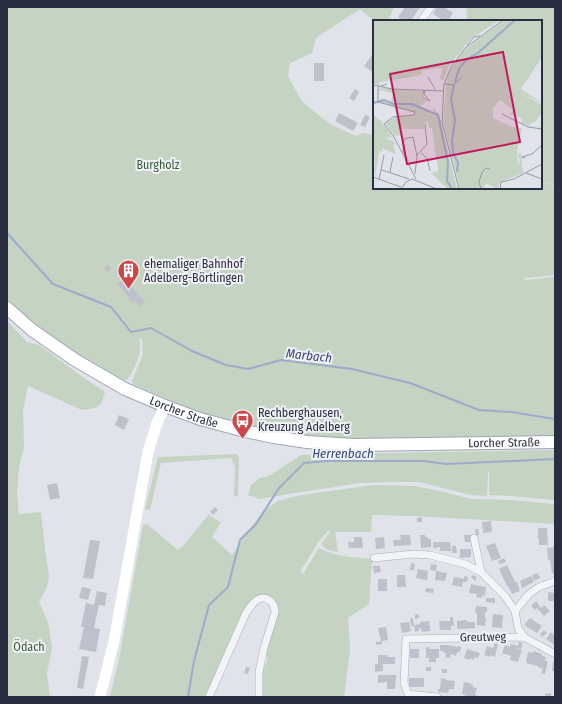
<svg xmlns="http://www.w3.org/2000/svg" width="562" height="704" font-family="'Fira Sans Condensed',sans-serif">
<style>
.green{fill:#c4d3c2}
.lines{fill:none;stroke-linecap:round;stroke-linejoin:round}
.stream{stroke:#9cabc9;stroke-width:2}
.building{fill:#bec1cc}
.street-casing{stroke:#a9adb7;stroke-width:8}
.primary-casing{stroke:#a0a5b5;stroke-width:14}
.street{stroke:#f3f4f7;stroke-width:7}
.secondary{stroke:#fff;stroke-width:11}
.primary{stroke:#fff;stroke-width:12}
.labels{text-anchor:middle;stroke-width:4;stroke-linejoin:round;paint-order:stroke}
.park-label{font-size:12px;fill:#385c36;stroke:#f0f2f7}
.poi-label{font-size:12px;fill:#292e41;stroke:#f0f2f7;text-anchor:start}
.street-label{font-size:12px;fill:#292e41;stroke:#f0f2f7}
.water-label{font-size:13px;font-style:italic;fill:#334774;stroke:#f0f2f7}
.inset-river{fill:none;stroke:#9cabc9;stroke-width:2}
.inset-road{fill:none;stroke:#979ba6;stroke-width:1}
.view{fill:#c2185b;fill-opacity:0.15;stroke:#c2185b;stroke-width:2}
.inset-edge{fill:none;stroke:#292e41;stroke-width:2}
</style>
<rect width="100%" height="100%" fill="#e0e3e9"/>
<g class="green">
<path d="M7 7H394L388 21H374L360 9 316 38 312 53 290 63 288 76 302 102 330 124 356 136 363 133 374 135V188H541V181L555 186V275L525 278 524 280 555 277V437L391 441 310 438 279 433 245 425 209 415 183 406 133 384 132 381 143 354 142 339H139C140 342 140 345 140 349 140 357 132 376 125 381L82 358 49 338 7 302Z"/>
<path d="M467 7H552L555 8V185L541 181V21H467C468 15 465 13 467 7Z"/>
<polygon points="7,321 27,342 39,345 80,375 105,392 101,404 95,408 82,410 28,386 23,410 24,447 19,467 17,495 19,514 41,512 45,549 49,577 47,587 39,602 48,622 52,647 47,673 50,697 7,697"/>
<polygon points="555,450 555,500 553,500 511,496 489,495 489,472 488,473 487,496 470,495 419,482 400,482 360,483 289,494 260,499 248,495 251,485 260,478 269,476 301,455 327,454"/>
<polygon points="237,454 239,458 238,495 234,497 235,467 231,458 161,463 150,510 145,509 158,457"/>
<path d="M374 485 415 486 444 492 471 499 512 500 553 504 555 505V524L413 516 372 515 371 532H335L338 552C332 551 325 550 321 544L331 531H328L319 541 300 572 303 574 319 548C335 557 354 557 372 559L369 604 348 618 350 650 344 697H263V672L268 658 265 655 276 615 272 600 254 601 206 697H110L119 659 143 525 147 524 178 550 182 547 209 514 212 517 221 522 212 537 232 555 263 511 278 501 301 495Z"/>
</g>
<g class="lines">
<g class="stream">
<polyline points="7,233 53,284 111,307 131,332 151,328 192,351 226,365 248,369 281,360 352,369 410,383 479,410 512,412 554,419 555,418"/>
<polyline points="188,697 194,661 209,605 228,587 240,540 256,524 279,488 304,463 327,461 424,461 446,464 555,459"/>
</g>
</g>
<g class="building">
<polygon points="405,7 420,7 411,21 403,21 398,17"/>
<polygon points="437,7 444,7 453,13 448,21 444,21 433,14"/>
<polygon points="374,52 374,73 364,66"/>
<rect x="314" y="63" width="10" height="18"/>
<polygon points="355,89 359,92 354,101 349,98"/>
<polygon points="339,113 358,123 353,131 335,121"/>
<polygon points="365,115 370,117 365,127 360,125"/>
<polygon points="108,265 111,269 108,272 104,268"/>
<polygon points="123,279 145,301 140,306 135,301 132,303 128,299 130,298 117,284"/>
<polygon points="119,415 129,419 124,430 115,425"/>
<polygon points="57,483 60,498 50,500 47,485"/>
<polygon points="215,507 218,510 213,515 210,512"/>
<polygon points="422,517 422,522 417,522 417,518"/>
<polygon points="491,521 492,532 483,533 482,522"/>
<polygon points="538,528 547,528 548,545 539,545 539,538 538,538 537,535 538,535"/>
<polygon points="475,529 478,529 479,535 476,536"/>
<polygon points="400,535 410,535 411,545 394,546 393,540 401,540"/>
<polygon points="420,535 425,535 425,537 428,537 428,539 431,539 431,547 421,548"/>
<polygon points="464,535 471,535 471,542 465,542"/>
<polygon points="354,537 362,537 363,548 349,548 348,542 354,542"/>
<polygon points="384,537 385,548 376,549 375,538"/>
<polygon points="90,540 100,541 93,579 83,578"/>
<polygon points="433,542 450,542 451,551 440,551 440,547 437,547 437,548 433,548"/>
<polygon points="495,543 501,558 492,561 486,546"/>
<polygon points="452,546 456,546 457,553 452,553"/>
<polygon points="555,547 555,573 552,574 550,559 548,560 547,548"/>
<polygon points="460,549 471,549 471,557 460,558"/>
<polygon points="504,558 506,562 500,564 498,561"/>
<polygon points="411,563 415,564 414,570 410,570"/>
<polygon points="431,564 437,565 436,571 430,570"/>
<polygon points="507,565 515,582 517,582 520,591 512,594 508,586 507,586 499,569"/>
<polygon points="373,566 380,566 381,572 374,573"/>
<polygon points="418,569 428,571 427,580 416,578"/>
<polygon points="436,571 447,573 445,581 435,580"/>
<polygon points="538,573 540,578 534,581 532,575"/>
<polygon points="397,575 405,575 406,587 397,587"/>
<polygon points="473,575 477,577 475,581 471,577"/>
<polygon points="464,576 468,577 467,582 463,582 462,587 452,585 454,577 464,579"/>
<polygon points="531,576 534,582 522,588 520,581"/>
<rect x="378" y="579" width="9" height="12"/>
<polygon points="471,584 486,587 485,596 482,595 482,598 476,597 477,594 469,593"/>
<polygon points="82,587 91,589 88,600 79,598"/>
<polygon points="426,588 434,589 433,593 425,592"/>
<polygon points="97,591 107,593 105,606 99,605 94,628 100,629 96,652 79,649 84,627 81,627 86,603 94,605"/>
<polygon points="548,592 555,593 555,601 548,601"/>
<polygon points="486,598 495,598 495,603 486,602"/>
<polygon points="536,601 541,608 544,605 550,611 544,616 537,608 535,610 531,606"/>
<polygon points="476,606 487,607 487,612 485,612 485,618 486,618 485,626 477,625 477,613 475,613"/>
<polygon points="419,614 419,618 415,619 415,615"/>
<polygon points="493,614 503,615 502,628 492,627"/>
<polygon points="450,617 453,617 454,626 451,626 451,630 440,630 439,621 450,621"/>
<polygon points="413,618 414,626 411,626 410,619"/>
<polygon points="530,618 542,626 537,633 524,625"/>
<polygon points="467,620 467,622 475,622 475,628 457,629 457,621"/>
<polygon points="429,621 430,631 422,632 421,628 419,628 419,631 415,632 414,625 420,624 420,622"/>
<polygon points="409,622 411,631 402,633 400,623"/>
<polygon points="386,627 388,640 381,641 378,628"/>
<polygon points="544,630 547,633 542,637 540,634"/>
<polygon points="551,632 555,636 555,645 546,639"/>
<polygon points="382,641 382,644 376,645 376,642"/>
<polygon points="519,642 523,643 521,649 517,648 517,649 522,650 518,662 510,660 511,656 502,653 505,645 510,647 511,644 518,646"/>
<polygon points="495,643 498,644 495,657 491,655 490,657 484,655 487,646 493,648"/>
<polygon points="440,645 448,645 457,647 458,646 461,647 460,652 457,652 456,656 451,654 450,658 445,657 446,653 443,652 443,651 440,651"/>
<polygon points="426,647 429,647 429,649 439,649 439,658 436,658 436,662 429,662 429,658 426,658"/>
<rect x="410" y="649" width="9" height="9"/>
<polygon points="467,649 480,653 478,658 475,657 474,660 470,658 470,660 464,658"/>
<polygon points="533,651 542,654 542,656 546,657 545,661 548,661 545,674 541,673 543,669 538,667 538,666 526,663 528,652 533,653"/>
<polygon points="378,655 387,655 388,657 395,657 395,664 383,664 383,671 375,672 375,664 378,664"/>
<polygon points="82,656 89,657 83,689 77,688"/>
<polygon points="553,662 555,662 555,671 552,671"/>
<polygon points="246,667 250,668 248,674 244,673"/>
<rect x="426" y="667" width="5" height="4"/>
<rect x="442" y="669" width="5" height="4"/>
<polygon points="378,675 396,675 395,689 387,689 387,682 378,683"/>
<rect x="409" y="678" width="15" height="9"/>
<polygon points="441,678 446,679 446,680 455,681 454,689 449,689 448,693 438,692 438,689 440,689"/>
<polygon points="464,682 470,683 470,684 473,685 473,687 477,688 475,695 479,696 478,697 470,697 465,696 465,695 462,694"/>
<polygon points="551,693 552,697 546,697 545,694"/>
</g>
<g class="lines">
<defs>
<g id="street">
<polyline points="421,21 431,7"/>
<polyline points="474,538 481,572"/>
<polyline points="374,558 414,554 430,555 465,564 481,572 505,596 515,611 518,628 524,637"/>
<polyline points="515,611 529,594 539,587 555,581"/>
<path d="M209 697 246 613C249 609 252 603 257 600 266 594 275 603 275 612L264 648 259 672V697"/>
<polyline points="437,697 408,694 404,683 406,639 524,637 555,654"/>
</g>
<g id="primary">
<path id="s1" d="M7 308 32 330 75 360 125 389 165 406 200 419 245 431 274 437 307 442 353 445 555 442"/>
</g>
</defs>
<use href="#street" class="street-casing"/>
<use href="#primary" class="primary-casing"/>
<use href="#street" class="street"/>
<polyline class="secondary" points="100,697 114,641 148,452 157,423 165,406"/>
<use href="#primary" class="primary"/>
</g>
<defs>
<symbol id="building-pin" viewBox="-11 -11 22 30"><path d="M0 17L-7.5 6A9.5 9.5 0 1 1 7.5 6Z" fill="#cd4748" stroke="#f0f2f7"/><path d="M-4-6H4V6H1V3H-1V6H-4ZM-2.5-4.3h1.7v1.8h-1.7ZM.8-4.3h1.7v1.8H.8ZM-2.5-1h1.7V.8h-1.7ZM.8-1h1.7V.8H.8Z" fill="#fff"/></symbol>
<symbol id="bus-pin" viewBox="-11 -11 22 30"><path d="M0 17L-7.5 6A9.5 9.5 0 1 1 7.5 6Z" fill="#cd4748" stroke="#f0f2f7"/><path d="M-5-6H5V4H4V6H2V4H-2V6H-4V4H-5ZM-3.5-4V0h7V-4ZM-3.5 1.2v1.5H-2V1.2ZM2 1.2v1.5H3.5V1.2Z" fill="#fff"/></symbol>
</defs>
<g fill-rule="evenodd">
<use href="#building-pin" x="116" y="258" width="25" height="34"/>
<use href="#bus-pin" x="230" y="408" width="25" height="34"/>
</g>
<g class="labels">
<g class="park-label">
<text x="158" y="169">Burgholz</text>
<text x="29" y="651">Ödach</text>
</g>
<g class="poi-label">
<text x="144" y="268">ehemaliger Bahnhof<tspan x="144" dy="14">Adelberg-Börtlingen</tspan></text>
<text x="258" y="417">Rechberghausen,<tspan x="258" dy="14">Kreuzung Adelberg</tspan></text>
</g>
<g class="street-label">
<text dy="4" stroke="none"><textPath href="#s1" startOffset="207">Lorcher Straße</textPath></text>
<text dy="4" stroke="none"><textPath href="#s1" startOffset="531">Lorcher Straße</textPath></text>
<text transform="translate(483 637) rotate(-1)" y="4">Greutweg</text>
</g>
<g class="water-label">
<text transform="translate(309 355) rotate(6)" y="5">Marbach</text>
<text x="343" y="458">Herrenbach</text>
</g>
</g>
<g transform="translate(373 20)">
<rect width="169" height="169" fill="#e0e3e9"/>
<path d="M0 0H127L97 19 76 46 70 61 67 58 69 48H65L48 51 49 54 39 57 6 62 7 65 0 64ZM131 0H169V37L148 69 169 83 145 72 169 85V92L163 101 154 106 169 108 154 107V105L160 102 161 101 152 106 148 103 149 99 137 94 140 90 127 80 120 88V98L139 107 149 108 144 130 145 143 142 149 147 141 145 134 148 133 150 153 127 162 124 169 115 164 111 165 112 169H87L70 101 73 63 77 50 91 30ZM6 68 50 71 47 77 54 81 48 86 60 95V87L66 94 84 169H75L58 153 65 151 64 140 68 138 67 136 63 139 59 108H56L55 102 51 103 52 109H28L29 115 21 116 12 102 26 96 40 95 42 93 5 82 9 79 18 82 20 73 8 70 5 72ZM0 95 8 101 21 120 17 117 13 118 23 123 20 125 23 134 9 128 10 132 6 131 2 157Z" fill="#c4d3c2"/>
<path class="inset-river" d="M82 62 86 49 94 39 105 33 142 0M81 65 78 79 82 100 79 121 80 134 85 142 84 152M0 83 11 80 20 84H39L65 95 75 142 74 161 79 169"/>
<path class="inset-road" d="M94 25 101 17 107 16M55 57 62 69M14 64 5 67V82L42 92 41 95 20 97 11 104 21 117 43 159M71 64 80 65 88 58M0 65 19 69 70 71M51 70 49 77 57 81 51 74 52 71M129 94 155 107 169 109M30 133 31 119 40 117 44 136 42 154M48 133 54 138 57 151M44 135 54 124 52 104M152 138 149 137 159 134 169 125M9 150 36 159M17 152 20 137M153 153 169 159M0 157 28 167M6 160 11 135M28 169 33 162 39 159 64 169M86 169 69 102 71 64 78 47 92 28 130 0M108 169 106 162 109 152 113 148 117 149M127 169 128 162 141 159 169 144"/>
<path class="view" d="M130 32 147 122 34 144 17 54Z"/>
<rect width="169" height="169" class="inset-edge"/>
</g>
<rect width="562" height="704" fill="none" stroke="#292e41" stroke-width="16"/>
</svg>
